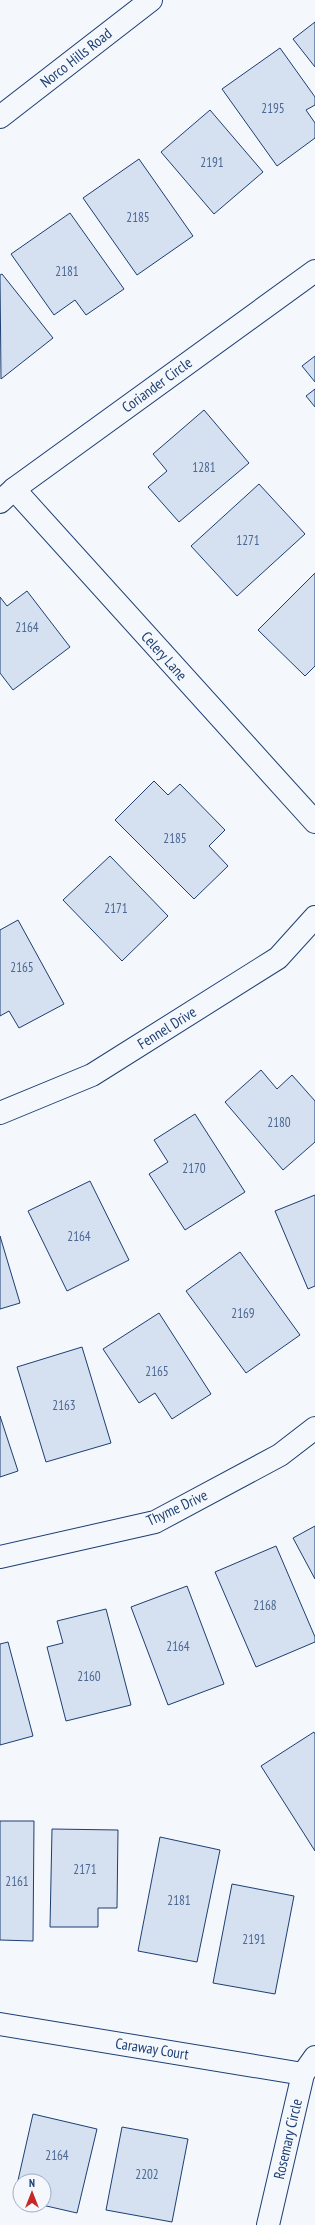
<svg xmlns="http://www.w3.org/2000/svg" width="315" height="2225" font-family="'PT Sans Narrow',sans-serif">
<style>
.building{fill:#d5e0f0;stroke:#1d3f73}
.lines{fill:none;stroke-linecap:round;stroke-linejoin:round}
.street-casing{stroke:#1d3f73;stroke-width:24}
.secondary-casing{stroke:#1d3f73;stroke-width:24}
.street{stroke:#f4f7fb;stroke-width:22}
.secondary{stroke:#f4f7fb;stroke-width:22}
.labels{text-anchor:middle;stroke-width:3;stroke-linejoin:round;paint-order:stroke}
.number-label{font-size:13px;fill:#4b6792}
.street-label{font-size:15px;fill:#1d3f73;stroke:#f4f7fb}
</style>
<rect width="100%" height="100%" fill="#f4f7fb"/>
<g class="building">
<polygon points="315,22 315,67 293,39"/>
<polygon points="280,48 315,97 315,105 306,110 315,123 315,138 277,166 222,89"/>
<polygon points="210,110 263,172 214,214 161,152"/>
<polygon points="139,159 193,236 137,275 83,198"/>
<polygon points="70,213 124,289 86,315 75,300 54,315 11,254"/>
<polygon points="2,274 53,338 1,379 0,275"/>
<polygon points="315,356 315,382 302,366"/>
<polygon points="315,389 315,407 306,396"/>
<polygon points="204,410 249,463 179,522 148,487 167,471 153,454"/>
<polygon points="259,484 305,534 237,596 191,546"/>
<polygon points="315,573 315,666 305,676 258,630"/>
<polygon points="27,591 70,647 13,690 0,673 0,597 7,606"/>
<polygon points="154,781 168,795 180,784 225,830 209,846 228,866 194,899 115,820"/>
<polygon points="110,856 168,916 122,961 63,900"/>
<polygon points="18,920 64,1004 19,1028 9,1011 0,1016 0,930"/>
<polygon points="261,1070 277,1089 292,1075 315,1101 315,1142 283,1170 225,1102"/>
<polygon points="195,1114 245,1192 185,1230 149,1174 168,1162 154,1140"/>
<polygon points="90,1181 129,1260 67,1291 28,1211"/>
<polygon points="315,1195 315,1286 308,1289 275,1211"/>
<polygon points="0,1236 20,1303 0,1309"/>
<polygon points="240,1252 300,1335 246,1373 186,1291"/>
<polygon points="159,1313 211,1394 172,1419 155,1393 139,1403 103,1349"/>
<polygon points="82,1347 111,1443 46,1462 17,1367"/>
<polygon points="0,1416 18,1471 0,1477"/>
<polygon points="315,1526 315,1579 293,1538"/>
<polygon points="276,1546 315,1637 315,1642 256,1667 215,1572"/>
<polygon points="187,1586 224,1684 168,1705 131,1607"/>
<polygon points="106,1609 131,1705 66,1721 47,1647 63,1643 57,1621"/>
<polygon points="8,1642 33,1736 0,1745 0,1644"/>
<polygon points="314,1732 315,1734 315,1851 261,1766"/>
<polygon points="0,1821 34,1821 33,1941 0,1940"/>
<polygon points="52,1829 118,1830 117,1908 98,1908 98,1927 50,1927"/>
<polygon points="160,1837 220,1850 197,1962 138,1951"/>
<polygon points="232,1884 294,1896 275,1994 213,1983"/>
<polygon points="33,2114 97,2129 77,2213 42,2205 44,2181 20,2181 20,2200 14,2198"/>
<polygon points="122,2127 188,2139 172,2222 106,2210"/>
</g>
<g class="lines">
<defs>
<g id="street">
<polyline points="14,489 315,822"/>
<polyline points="0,502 14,489 315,271"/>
<polyline points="0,1113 92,1075 278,958 315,917"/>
<polyline points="0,1557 155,1522 280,1455 315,1428"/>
<polyline points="0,2024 303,2074"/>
<polyline points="268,2225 303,2074 315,2057"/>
</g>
<polyline id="secondary" points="0,117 151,0"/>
</defs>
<use href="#street" class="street-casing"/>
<use href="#secondary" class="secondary-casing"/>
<use href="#street" class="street"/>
<use href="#secondary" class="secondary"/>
</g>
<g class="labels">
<g class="number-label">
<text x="273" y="113">2195</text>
<text x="212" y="167">2191</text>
<text x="138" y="222">2185</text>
<text x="67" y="276">2181</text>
<text x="204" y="472">1281</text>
<text x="248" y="545">1271</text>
<text x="27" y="632">2164</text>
<text x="175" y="843">2185</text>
<text x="116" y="913">2171</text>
<text x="22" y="972">2165</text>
<text x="279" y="1127">2180</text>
<text x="194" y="1173">2170</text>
<text x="79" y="1241">2164</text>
<text x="243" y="1318">2169</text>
<text x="157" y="1376">2165</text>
<text x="64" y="1410">2163</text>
<text x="265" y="1610">2168</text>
<text x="178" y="1651">2164</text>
<text x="89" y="1681">2160</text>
<text x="85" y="1874">2171</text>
<text x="17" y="1886">2161</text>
<text x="179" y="1905">2181</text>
<text x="254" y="1944">2191</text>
<text x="57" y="2160">2164</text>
<text x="147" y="2179">2202</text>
</g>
<g class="street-label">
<text transform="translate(76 58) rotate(-38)" y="5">Norco Hills Road</text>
<text transform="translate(157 385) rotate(-36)" y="5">Coriander Circle</text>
<text transform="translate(164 656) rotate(48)" y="5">Celery Lane</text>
<text transform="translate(167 1028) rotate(-32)" y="5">Fennel Drive</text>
<text transform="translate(177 1508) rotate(-25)" y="5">Thyme Drive</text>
<text transform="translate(152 2049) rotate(9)" y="5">Caraway Court</text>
<text transform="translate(288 2139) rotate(-77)" y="5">Rosemary Circle</text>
</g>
</g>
<g transform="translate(32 2193)"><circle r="19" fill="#f4f7fb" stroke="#9eadc5"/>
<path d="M0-3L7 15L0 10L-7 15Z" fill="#c62828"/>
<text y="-6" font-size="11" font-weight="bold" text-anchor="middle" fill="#1d3f73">N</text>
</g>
</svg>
